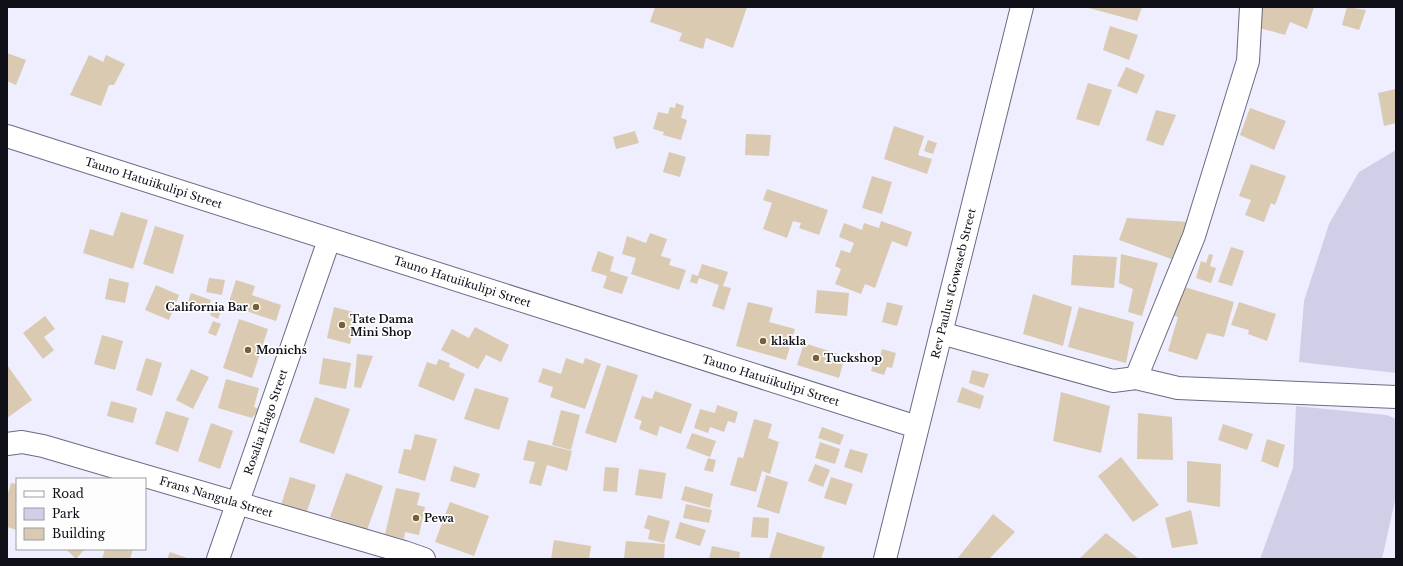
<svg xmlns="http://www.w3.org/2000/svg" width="1403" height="566" font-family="'Libre Baskerville',serif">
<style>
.green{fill:#d1cfe7}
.building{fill:#dacab1}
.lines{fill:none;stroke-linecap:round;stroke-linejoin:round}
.minor-casing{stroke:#6c6a82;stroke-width:24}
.minor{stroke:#fff;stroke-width:22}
.poi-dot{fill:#7a6032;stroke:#fdfdfd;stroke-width:1.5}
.labels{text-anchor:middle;stroke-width:3.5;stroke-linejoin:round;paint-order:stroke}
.street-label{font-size:11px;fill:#101019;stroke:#fdfdfd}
.poi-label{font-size:11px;font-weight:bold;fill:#101019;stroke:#fdfdfd;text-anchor:start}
</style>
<rect width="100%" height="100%" fill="#eef"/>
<g class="green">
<polygon points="1396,150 1396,373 1299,362 1304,301 1329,224 1359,172"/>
<polygon points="1296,406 1387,415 1396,419 1396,496 1382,559 1260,559 1293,468"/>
</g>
<g class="building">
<polygon points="655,7 747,7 733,48 706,38 703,49 679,41 682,33 650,22"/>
<polygon points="1085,7 1142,7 1137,21"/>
<polygon points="1263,7 1314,7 1307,29 1290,22 1285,35 1256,27"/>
<polygon points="1347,7 1366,10 1359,30 1342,25"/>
<polygon points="1110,26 1138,35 1129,60 1103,50"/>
<polygon points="7,53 26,60 16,85 7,81"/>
<polygon points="89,55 103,62 106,55 125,64 114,85 109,85 101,106 70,95"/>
<polygon points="1126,67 1145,75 1137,94 1117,86"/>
<polygon points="1088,83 1112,90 1099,126 1076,119"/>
<polygon points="1396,89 1396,123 1384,126 1378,93"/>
<polygon points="676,103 684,106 681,118 687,120 681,140 663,135 664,132 653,129 658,112 668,114 670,107 675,108"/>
<polygon points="1250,108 1286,121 1274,150 1240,135"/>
<polygon points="1156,110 1176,115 1163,146 1146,140"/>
<polygon points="894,126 924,136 918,155 932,159 927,174 884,159"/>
<polygon points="635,131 639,143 616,149 613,137"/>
<polygon points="746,134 771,135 769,156 745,155"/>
<polygon points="928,140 937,143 933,154 924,151"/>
<polygon points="669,152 686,157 680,177 663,172"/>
<polygon points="1251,164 1286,176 1275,205 1271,203 1264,222 1245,215 1251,200 1239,196"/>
<polygon points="872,176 892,182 882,214 862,208"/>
<polygon points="767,189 828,210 819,235 799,228 801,223 793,221 787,238 763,229 772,203 763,200"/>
<polygon points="121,212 148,220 133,269 83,253 90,229 113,236"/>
<polygon points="1127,218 1189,222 1177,261 1119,240"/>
<polygon points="881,221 912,232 907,247 892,241 875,288 865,284 861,294 835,284 841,269 835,266 841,250 850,253 854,243 839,237 844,223 862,230 864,223 879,228"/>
<polygon points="155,226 184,235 173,274 143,264"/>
<polygon points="650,233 667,239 661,256 671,259 669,265 686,270 679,290 631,274 636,258 622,254 627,236 646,243"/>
<polygon points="1231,247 1244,251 1232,286 1218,282"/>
<polygon points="598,251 614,257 610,271 628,277 622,294 603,288 607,276 591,271"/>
<polygon points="1121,254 1158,263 1142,316 1128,312 1133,289 1119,283"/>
<polygon points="1209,254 1213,255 1210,266 1216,268 1211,283 1196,278 1201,261 1206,263"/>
<polygon points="1073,255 1117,257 1114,288 1071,285"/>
<polygon points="702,264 728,272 723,286 731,288 724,310 712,306 719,285 699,278 697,284 690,282 692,274 698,276"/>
<polygon points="109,278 129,283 125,303 105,299"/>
<polygon points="209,278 225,280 222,295 206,292"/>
<polygon points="236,280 255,286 252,295 281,305 276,321 228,305"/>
<polygon points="156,285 179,295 169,320 145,310"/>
<polygon points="1178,285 1234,302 1224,337 1207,333 1197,360 1168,351 1178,317 1168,314"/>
<polygon points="817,290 849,293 847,316 815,313"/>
<polygon points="191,293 211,300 207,312 187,305"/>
<polygon points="1033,294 1072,307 1063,346 1023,334"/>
<polygon points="748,302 773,308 769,322 795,329 786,360 736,346"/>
<polygon points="887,302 903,306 897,326 882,322"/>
<polygon points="1239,302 1276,314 1267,341 1248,334 1249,330 1231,325"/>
<polygon points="215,303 223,305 218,319 210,315"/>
<polygon points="334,307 357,313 350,344 327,338"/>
<polygon points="1079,307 1134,322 1126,363 1068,347"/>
<polygon points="45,316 55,329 44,337 54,350 43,359 23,333"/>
<polygon points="239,319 268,329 252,378 223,368"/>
<polygon points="213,321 221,324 216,336 208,333"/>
<polygon points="475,327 509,345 501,362 486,355 478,369 441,350 452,329 469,338"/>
<polygon points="102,335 123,341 115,370 94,364"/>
<polygon points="804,343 845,356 839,378 797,365"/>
<polygon points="882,349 896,353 892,368 887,367 884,375 871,371 875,359 879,360"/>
<polygon points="357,354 373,356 361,388 354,387"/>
<polygon points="146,358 162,363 152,396 136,390"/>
<polygon points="323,358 351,363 346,389 319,384"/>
<polygon points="566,358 583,364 585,358 601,364 585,409 550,397 553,387 538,382 543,368 561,374"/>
<polygon points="439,359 450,363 449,367 465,374 454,401 418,386 427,362 436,365"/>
<polygon points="7,365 32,400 7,418"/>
<polygon points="607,365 638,375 616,443 585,433"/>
<polygon points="191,369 209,377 193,409 176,400"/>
<polygon points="972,370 989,374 984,388 969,383"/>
<polygon points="226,379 259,388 254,407 260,409 252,418 218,408"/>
<polygon points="962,387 984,396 980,409 957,402"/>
<polygon points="475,388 509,398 499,430 464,419"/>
<polygon points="655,391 692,404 681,434 660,426 657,436 639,429 642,421 634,418 642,396 652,399"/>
<polygon points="1061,392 1110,406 1101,453 1053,441"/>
<polygon points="315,397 350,409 334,454 299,442"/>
<polygon points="111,401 137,408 133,423 107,416"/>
<polygon points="717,405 738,412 735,423 728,421 724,432 710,427 708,433 694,428 700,409 715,413"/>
<polygon points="561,410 580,415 571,450 552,445"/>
<polygon points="166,411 189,418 178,452 155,444"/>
<polygon points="1138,413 1172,417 1173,460 1137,459"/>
<polygon points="754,419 772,424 768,438 779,442 770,474 762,471 756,492 730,485 738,457 743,458"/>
<polygon points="211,423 233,431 220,469 198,461"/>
<polygon points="1223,424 1253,434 1247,450 1218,440"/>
<polygon points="822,427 844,435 840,445 818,438"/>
<polygon points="692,433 716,441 710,457 686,448"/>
<polygon points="415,434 437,439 425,481 398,473 404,449 411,450"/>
<polygon points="1267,439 1285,445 1278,468 1261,461"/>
<polygon points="528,440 572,451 567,471 547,465 541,486 529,483 535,462 523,460"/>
<polygon points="820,442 840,449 835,464 815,458"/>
<polygon points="850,449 868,454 862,473 844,467"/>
<polygon points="1121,457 1159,505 1133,522 1098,476"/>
<polygon points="708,458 716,460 713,472 704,470"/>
<polygon points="1187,461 1221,464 1220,507 1187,502"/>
<polygon points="815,464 830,470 823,487 808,481"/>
<polygon points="454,466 480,474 475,488 450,481"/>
<polygon points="605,467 619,468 617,492 603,491"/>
<polygon points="639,469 666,473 662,499 635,495"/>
<polygon points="346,473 383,486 367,530 330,517"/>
<polygon points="766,475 788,482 779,514 757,507"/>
<polygon points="290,477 316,485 306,514 281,505"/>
<polygon points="831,477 853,484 846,505 824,498"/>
<polygon points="11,483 17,484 17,530 7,527 7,497"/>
<polygon points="685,486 713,494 710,508 681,500"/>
<polygon points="396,488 420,493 417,505 425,507 419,535 405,532 404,539 385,534"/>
<polygon points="450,502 489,516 474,556 435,542"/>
<polygon points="686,504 712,510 709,523 683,518"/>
<polygon points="1191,510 1198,544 1172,548 1165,518"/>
<polygon points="993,514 1015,532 989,559 957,559"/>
<polygon points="648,515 670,521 664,543 648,539 650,530 644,528"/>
<polygon points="753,517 769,518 768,538 751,537"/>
<polygon points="680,522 706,530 700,546 675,538"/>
<polygon points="777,532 825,547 821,559 769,559"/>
<polygon points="1106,533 1139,559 1079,559"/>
<polygon points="554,540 591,546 589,559 551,559"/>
<polygon points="626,541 665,544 664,559 624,558"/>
<polygon points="712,546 740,552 739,559 709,559"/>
<polygon points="66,549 85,549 76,559"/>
<polygon points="105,549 133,549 130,559 102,559"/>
<polygon points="170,552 190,559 167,559"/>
</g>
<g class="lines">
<defs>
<g id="minor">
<path id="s1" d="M7 136 917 427"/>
<polyline points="941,333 1113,381 1136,378 1178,388 1396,397"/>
<polyline points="1136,378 1194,236 1248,61 1251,7"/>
<path id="s2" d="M7 444 22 442 43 446 404 552 424 559"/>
<path id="s3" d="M218 559 329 240"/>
<path id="s4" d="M885 559 1022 7"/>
</g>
</defs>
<use href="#minor" class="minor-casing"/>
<use href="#minor" class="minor"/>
</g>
<g class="poi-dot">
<circle cx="256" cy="307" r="4"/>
<circle cx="342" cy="325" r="4"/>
<circle cx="763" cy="341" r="4"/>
<circle cx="248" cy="350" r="4"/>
<circle cx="816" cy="358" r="4"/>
<circle cx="416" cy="518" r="4"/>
</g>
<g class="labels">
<g class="street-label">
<text dy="4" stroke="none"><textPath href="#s1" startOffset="154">Tauno Hatuiikulipi Street</textPath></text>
<text dy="4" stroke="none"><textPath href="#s1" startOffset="478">Tauno Hatuiikulipi Street</textPath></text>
<text dy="4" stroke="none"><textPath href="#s4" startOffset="284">Rev Paulus ǁGowaseb Street</textPath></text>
<text dy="4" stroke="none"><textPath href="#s1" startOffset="802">Tauno Hatuiikulipi Street</textPath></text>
<text dy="4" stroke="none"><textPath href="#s3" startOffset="145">Rosalia Elago Street</textPath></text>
<text dy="4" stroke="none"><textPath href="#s2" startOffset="217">Frans Nangula Street</textPath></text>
</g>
<g class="poi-label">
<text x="248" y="311" text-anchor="end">California Bar</text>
<text x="350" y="323">Tate Dama<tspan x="350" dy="13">Mini Shop</tspan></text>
<text x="771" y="345">klakla</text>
<text x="256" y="354">Monichs</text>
<text x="824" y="362">Tuckshop</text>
<text x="424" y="522">Pewa</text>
</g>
</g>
<rect width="1403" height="566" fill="none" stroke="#101019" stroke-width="16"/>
<rect x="16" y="478" width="130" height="72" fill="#fdfdfd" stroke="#9e9ea2"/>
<rect x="24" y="491" width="20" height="6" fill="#ffffff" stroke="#9e9ea2"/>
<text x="52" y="498" font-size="12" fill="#101019">Road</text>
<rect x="24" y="508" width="20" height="12" fill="#d1cfe7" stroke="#9e9ea2"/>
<text x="52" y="518" font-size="12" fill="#101019">Park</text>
<rect x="24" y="528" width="20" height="12" fill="#dacab1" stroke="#9e9ea2"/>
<text x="52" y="538" font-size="12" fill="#101019">Building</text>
</svg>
